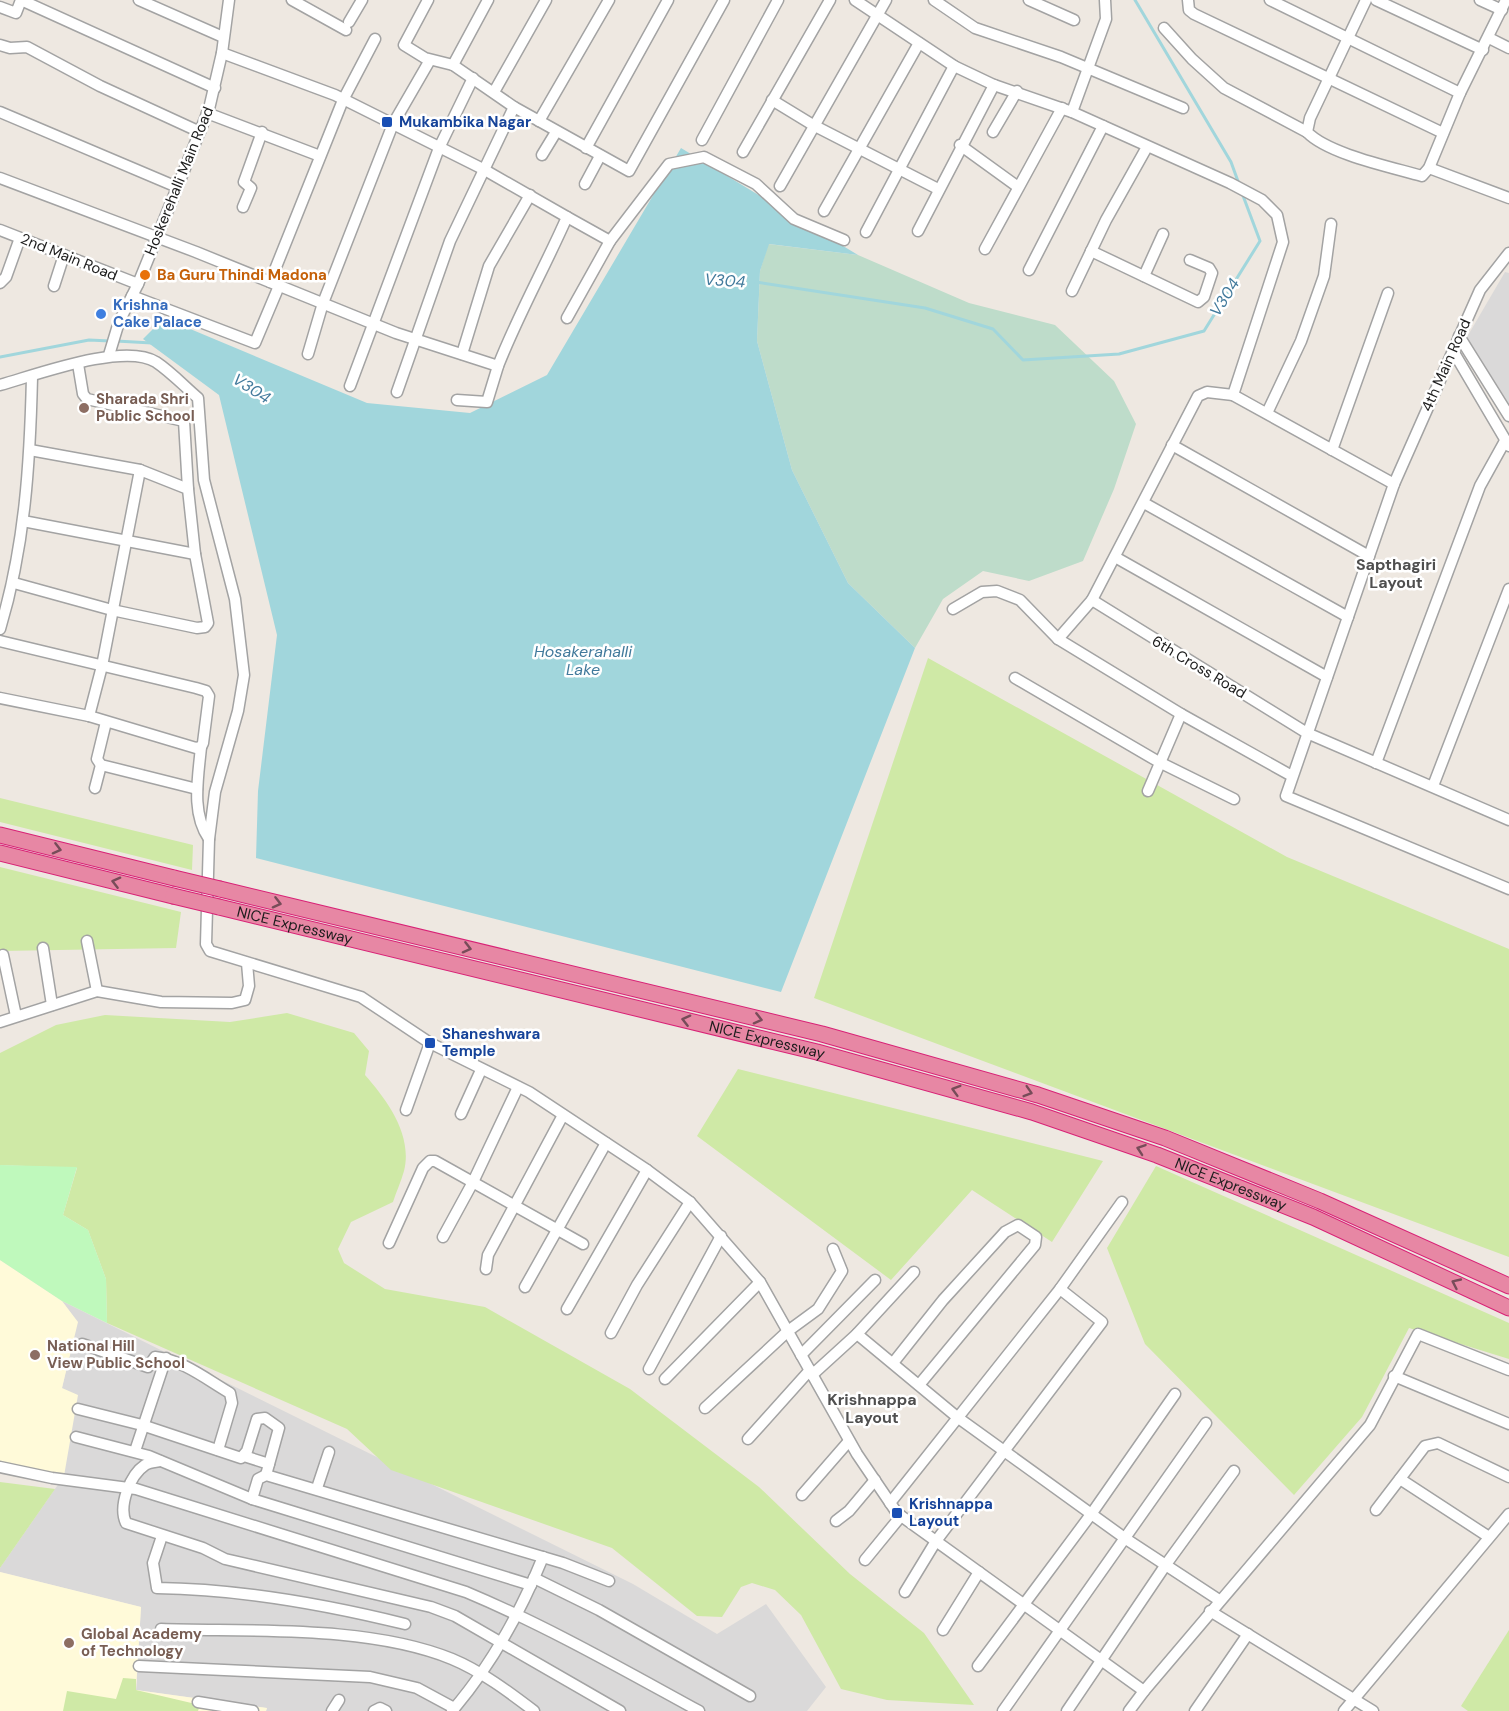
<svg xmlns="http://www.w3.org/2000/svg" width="1509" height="1711" font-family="'DM Sans',sans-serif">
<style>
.residential{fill:#dad9d9}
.education{fill:#fffad9}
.grass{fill:#cfe9a6}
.wetland{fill:#bedcca}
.park{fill:#bff9bc}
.water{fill:#a1d6dc}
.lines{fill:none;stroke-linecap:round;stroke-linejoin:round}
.stream{stroke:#a1d6dc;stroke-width:3}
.minor-casing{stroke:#a3a3a3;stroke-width:13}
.highway-casing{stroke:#d82276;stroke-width:17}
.minor{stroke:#fff;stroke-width:10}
.highway{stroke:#e787a4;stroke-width:15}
.highway-bridge-casing{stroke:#d82276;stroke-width:17;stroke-linecap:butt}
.highway-bridge{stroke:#e787a4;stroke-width:15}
.oneway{stroke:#774c59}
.transit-dot{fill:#1a4fb4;stroke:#fff;stroke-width:2}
.food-dot{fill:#e8710a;stroke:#fff;stroke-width:2}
.shop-dot{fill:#3f7fe0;stroke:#fff;stroke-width:2}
.education-dot{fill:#8d6e63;stroke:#fff;stroke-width:2}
.labels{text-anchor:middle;stroke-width:5;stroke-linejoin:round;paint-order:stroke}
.transit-label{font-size:15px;font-weight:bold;fill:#164399;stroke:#fff;text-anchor:start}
.street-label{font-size:15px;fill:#1c1c1c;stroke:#fff}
.food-label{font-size:15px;font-weight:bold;fill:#c56008;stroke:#fff;text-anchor:start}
.shop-label{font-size:15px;font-weight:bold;fill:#366cbe;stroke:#fff;text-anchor:start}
.education-label{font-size:15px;font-weight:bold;fill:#785e54;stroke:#fff;text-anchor:start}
.water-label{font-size:16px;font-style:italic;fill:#427a9c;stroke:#fff}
.neighbourhood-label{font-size:16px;font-weight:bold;fill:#4f4f4f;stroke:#fff}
</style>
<rect width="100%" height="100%" fill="#eee8e1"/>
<g class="residential">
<polygon points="1505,272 1509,273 1509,424 1460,349"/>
<polygon points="62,1301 633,1584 717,1634 766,1604 826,1687 807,1711 266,1711 267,1708 136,1690 141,1607 0,1572 0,1568 64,1476 62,1388 77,1322"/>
</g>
<g class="education">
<polygon points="0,1260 62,1301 78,1322 62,1388 78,1395 64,1476 0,1463"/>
<polygon points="0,1572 141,1607 136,1690 267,1708 266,1711 0,1711"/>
</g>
<g class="grass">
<polygon points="928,658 1287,857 1509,949 1509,1257 814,998"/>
<polygon points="0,798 193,845 192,870 0,822"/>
<polygon points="0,867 181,912 176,948 0,951"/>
<path d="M287 1013 354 1033 369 1051 365 1075C387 1100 413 1135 404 1171 401 1182 396 1192 393 1202L351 1222 338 1249 344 1263 385 1289 485 1307 630 1389 759 1487 850 1574 924 1633 974 1705 887 1700 841 1689 801 1615 775 1590 752 1583 741 1587 722 1617 697 1616 612 1548 391 1470 347 1429 107 1323 106 1279 88 1230 63 1215 77 1168 0 1165V1053L56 1025 105 1015 230 1022Z"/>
<polygon points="738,1069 1103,1161 1052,1242 972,1190 891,1280 697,1136"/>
<polygon points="1156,1166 1509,1323 1509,1359 1409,1328 1362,1417 1294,1495 1145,1344 1107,1248"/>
<polygon points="0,1482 55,1489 0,1568"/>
<polygon points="1509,1630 1509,1711 1468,1711 1461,1706"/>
<polygon points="123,1678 136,1679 136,1690 200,1705 198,1711 63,1711 67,1691 116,1699"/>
</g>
<polygon class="wetland" points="768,244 858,255 969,303 1055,325 1114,381 1136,424 1114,489 1083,561 1029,581 983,571 943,599 915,648 848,583 792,470 757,341 760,271"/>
<polygon class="park" points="0,1165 77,1167 63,1215 88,1230 106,1279 107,1323 62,1301 0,1260"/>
<polygon class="water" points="681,148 858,255 769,244 760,271 757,341 792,470 848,583 915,648 781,992 256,858 258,791 277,635 219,395 143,339 164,318 367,403 470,413 547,375"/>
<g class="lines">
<g class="stream">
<polyline points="1135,0 1231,162 1239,184"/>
<polyline points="756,282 925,308 993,329 1023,360 1119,354 1204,331 1260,241 1242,193"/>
<polyline points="116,341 152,343"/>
<polyline points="0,357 89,340 110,341"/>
</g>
<defs>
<g id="minor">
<polyline points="21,0 215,88"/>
<polyline points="139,0 223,37"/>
<polyline points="292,0 346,30"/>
<polyline points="428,0 404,45 425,58 453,65 514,107 629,171 724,0"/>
<polyline points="855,0 954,66 994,85 1072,112 1230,183 1262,200 1277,215 1283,242 1233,395 1394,484"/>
<polyline points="934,0 975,28 1061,57 1183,108"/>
<polyline points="1029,0 1074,20"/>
<polyline points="1188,0 1189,10 1194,14 1443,133"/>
<polyline points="1270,0 1460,93"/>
<path d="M1366 0 1310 118 1307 132C1328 154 1391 167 1422 176L1429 168 1460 93 1506 0"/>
<polyline points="1376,0 1483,50"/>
<polyline points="1480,0 1502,10"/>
<polyline points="0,7 16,13 21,0"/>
<polyline points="349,22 362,0"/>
<polyline points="1164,28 1192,59 1224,88 1307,132"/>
<polyline points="1489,38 1509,48"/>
<polyline points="0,45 10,48 27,47 100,86 200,132"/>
<polyline points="453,65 488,0"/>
<polyline points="494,92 546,0"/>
<polyline points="772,100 813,125 938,189"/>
<polyline points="0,112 177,187"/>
<polyline points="1072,112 1106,19 1105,0"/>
<polyline points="207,113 320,156"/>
<polyline points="539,121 609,0"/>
<polyline points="993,132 1017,91"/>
<polyline points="702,140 778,0"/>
<polyline points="960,145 1018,187"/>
<polyline points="586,148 668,0"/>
<polyline points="743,152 830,0"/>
<polyline points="542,155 556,132"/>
<polyline points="1429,168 1509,198"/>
<path d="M0 178 196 252 396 333 498 366C518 315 545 267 567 217L483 169 335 95 222 53"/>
<polyline points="585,184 600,156"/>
<polyline points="780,186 886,0"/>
<polyline points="243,207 251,188 244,182 262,132"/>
<polyline points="824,211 919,43"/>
<polyline points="567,217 610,241 669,164 704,157 756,184 794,219 844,240"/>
<polyline points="0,230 138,284"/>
<polyline points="918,231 994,85"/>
<polyline points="866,232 954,66"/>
<polyline points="985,249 1062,108"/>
<polyline points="1091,251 1198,302 1204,297 1212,273 1209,268 1190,260"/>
<polyline points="1509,253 1480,290 1394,484 1286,796 1509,889"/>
<polyline points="1029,270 1103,126"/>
<polyline points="1144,276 1163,234"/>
<polyline points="270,282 343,100 375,39"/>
<polyline points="0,283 6,277 20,238"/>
<polyline points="54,286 64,255"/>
<polyline points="1072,291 1106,220 1147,147"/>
<polyline points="132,296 255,343 279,286"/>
<polyline points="567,318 610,241"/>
<polyline points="1459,336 1509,416"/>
<polyline points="1453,351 1509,446"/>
<polyline points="308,354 323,303 393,124 430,60"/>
<polyline points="462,354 489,266 530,195"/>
<polyline points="109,355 119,322 138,284 209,109 222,53 229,0"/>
<polyline points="78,364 83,394 87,399 184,421 188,489"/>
<path d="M0 385C36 375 124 342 156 362 171 372 184 386 198 398L204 480 235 599 244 675 238 711 215 792 209 839 206 944 210 951 361 997 430 1043 529 1092 647 1170 690 1202 760 1282 857 1454 897 1513 1144 1691 1129 1711"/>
<polyline points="350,386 439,148 473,78"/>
<polyline points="397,392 450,241 514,107"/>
<polyline points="457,400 487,402 498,366"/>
<polyline points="1267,413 1301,341 1324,276 1331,224"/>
<polyline points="1172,445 1369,556"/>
<polyline points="1332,450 1388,293"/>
<polyline points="1144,503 1348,617"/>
<polyline points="23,521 195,554"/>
<polyline points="1115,557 1327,677"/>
<polyline points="14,583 112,610 197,628 205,627 208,623 195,554 188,489 140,470 30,450"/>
<polyline points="1092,600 1307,733 1509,820"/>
<polyline points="953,609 982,592 997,591 1020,600 1058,639 1181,714 1292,776"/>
<path d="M0 629C25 546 30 463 32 377"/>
<polyline points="1058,639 1092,600 1198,396 1207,392 1233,395"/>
<polyline points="0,641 196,688 206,691 209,696 203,743 201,747 196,748 89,716 0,698"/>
<polyline points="1015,678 1159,762 1234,799"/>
<polyline points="89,716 102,666 140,470"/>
<polyline points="106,722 97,759 101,765 197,789"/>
<path d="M201 747C198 779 191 813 209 839"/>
<polyline points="1376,763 1480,486 1505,441"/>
<polyline points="1433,786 1509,589"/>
<polyline points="95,788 101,765"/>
<polyline points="1148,791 1181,714"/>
<polyline points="87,941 97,991"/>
<polyline points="43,948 52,1005"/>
<polyline points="3,955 16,1016"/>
<polyline points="0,1022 97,991 161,1002 232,1003 245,1000 249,986 247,963"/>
<polyline points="406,1110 430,1043"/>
<polyline points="461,1114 481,1070"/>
<polyline points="443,1237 473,1182 518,1087"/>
<polyline points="389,1243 423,1168 430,1161 435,1161 583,1244"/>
<polyline points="486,1269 488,1255 563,1115"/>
<polyline points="525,1287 606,1143"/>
<polyline points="567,1309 647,1170"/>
<polyline points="611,1333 637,1285 690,1202"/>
<polyline points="857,1334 957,1417 1126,1539 1219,1600"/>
<path d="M82 1344 148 1367 155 1357C183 1360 206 1379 230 1393L232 1403 218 1450"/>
<polyline points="801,1355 875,1280"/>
<polyline points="893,1363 943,1300 1005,1232 1018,1225 1036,1237 1035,1245 919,1385"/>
<polyline points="649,1369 721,1236"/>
<polyline points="812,1375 857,1334 914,1272"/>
<polyline points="1394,1376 1509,1424"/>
<polyline points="665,1379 760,1282"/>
<polyline points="705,1408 788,1331 818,1309 842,1271 833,1249"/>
<polyline points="78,1409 142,1425 241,1458 247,1451 257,1419 265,1418 279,1428 266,1475"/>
<polyline points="76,1437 149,1456 252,1499 531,1585"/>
<polyline points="748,1439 810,1370"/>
<polyline points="135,1451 166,1358"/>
<polyline points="244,1456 269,1464"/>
<path d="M160 1461C156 1462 149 1462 145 1465 130 1475 118 1506 126 1523L203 1548 225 1559 431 1607 455 1616 620 1711"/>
<path d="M0 1467 52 1478 136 1489 466 1592C547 1626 622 1669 699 1711"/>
<polyline points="1400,1479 1489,1537"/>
<polyline points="317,1488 329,1452"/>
<polyline points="802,1495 849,1441"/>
<polyline points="252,1499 258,1479 266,1475 563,1563 609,1581"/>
<polyline points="890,1503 1060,1289 1122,1202"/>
<polyline points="1376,1510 1425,1446 1438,1443 1509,1477"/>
<polyline points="836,1521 849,1511 875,1480"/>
<path d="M162 1536 153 1563 157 1588C240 1589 324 1604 405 1624"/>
<polyline points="865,1560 901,1516"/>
<polyline points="534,1578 599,1610 750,1696"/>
<polyline points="905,1592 936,1541 1102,1322 1060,1289"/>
<polyline points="1210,1611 1373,1711"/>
<path d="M161 1629C252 1632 368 1625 452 1659 481 1671 509 1692 534 1711"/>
<polyline points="943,1630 979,1572"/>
<polyline points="139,1666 370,1677 417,1688 454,1708"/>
<polyline points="978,1666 1092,1513 1175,1394"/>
<polyline points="1144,1691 1370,1425 1418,1334 1509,1370"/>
<polyline points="198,1702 253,1711"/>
<polyline points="332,1711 339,1700"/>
<polyline points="374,1711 380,1708 386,1711"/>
<path d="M452 1711C490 1667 521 1611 543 1557"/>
<polyline points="1003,1711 1206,1423"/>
<polyline points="1067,1711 1167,1563 1234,1471"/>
<polyline points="1195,1711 1248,1634"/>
<polyline points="1344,1711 1509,1514"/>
</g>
<g id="highway">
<polyline points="0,835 174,878"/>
<polyline points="0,853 173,896"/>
<polyline points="220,889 822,1034 1038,1095 1165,1138 1320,1201 1509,1286"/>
<path id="s1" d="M219 907 817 1052 1032 1112 1157 1155 1313 1217 1509 1308"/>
</g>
</defs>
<use href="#minor" class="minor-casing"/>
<use href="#highway" class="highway-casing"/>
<use href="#minor" class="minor"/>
<use href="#highway" class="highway"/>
<defs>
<g id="highway-bridge">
<polyline points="174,878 220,889"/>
<polyline points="173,896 219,907"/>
</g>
</defs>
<use href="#highway-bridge" class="highway-bridge-casing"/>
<use href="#highway-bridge" class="highway-bridge"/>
</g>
<defs><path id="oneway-chevron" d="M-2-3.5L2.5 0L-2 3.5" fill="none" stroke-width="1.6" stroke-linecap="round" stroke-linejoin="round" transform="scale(1.5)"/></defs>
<g class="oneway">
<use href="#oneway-chevron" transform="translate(57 849) rotate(14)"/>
<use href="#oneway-chevron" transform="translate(116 882) rotate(-166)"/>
<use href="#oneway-chevron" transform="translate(277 903) rotate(14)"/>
<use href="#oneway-chevron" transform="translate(467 948) rotate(14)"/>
<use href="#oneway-chevron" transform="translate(758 1019) rotate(14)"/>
<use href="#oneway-chevron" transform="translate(686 1020) rotate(-166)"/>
<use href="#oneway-chevron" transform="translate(956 1090) rotate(-164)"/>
<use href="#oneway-chevron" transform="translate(1028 1092) rotate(17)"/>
<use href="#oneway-chevron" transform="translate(1141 1149) rotate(-161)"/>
<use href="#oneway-chevron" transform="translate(1456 1283) rotate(-155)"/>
</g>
<g class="transit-dot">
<rect x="381" y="116" width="12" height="12" rx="3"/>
<rect x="424" y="1037" width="12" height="12" rx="3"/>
<rect x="891" y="1507" width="12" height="12" rx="3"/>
</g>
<circle class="food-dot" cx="145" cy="275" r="6"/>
<circle class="shop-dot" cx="101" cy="314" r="6"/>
<g class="education-dot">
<circle cx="84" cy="408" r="6"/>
<circle cx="35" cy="1355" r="6"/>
<circle cx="69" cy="1643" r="6"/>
</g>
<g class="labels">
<g class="transit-label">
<text x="399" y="127">Mukambika Nagar</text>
<text x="442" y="1039">Shaneshwara<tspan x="442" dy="17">Temple</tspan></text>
<text x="909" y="1509">Krishnappa<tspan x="909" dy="17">Layout</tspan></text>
</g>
<g class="street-label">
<text transform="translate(179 181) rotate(-68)" y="5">Hoskerehalli Main Road</text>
<text transform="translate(69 257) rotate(22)" y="5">2nd Main Road</text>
<text transform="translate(1446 365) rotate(-66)" y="5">4th Main Road</text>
<text transform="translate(1199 667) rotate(31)" y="5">6th Cross Road</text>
<text dy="5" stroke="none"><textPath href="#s1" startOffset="78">NICE Expressway</textPath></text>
<text dy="5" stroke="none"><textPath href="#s1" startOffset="564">NICE Expressway</textPath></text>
<text dy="5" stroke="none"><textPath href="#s1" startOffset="1050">NICE Expressway</textPath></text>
</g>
<g class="food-label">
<text x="157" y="280">Ba Guru Thindi Madona</text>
</g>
<g class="shop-label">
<text x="113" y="310">Krishna<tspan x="113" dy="17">Cake Palace</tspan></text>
</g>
<g class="education-label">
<text x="96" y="404">Sharada Shri<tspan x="96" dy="17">Public School</tspan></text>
<text x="47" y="1351">National Hill<tspan x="47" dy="17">View Public School</tspan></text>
<text x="81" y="1639">Global Academy<tspan x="81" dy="17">of Technology</tspan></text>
</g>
<g class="water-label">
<text transform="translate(725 280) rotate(4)" y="6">V304</text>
<text transform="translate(1224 297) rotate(-58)" y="6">V304</text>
<text transform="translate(252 388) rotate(33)" y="6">V304</text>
<text x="583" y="657">Hosakerahalli<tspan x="583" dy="18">Lake</tspan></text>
</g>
<g class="neighbourhood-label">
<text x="1396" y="570">Sapthagiri<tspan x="1396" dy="18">Layout</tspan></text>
<text x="872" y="1405">Krishnappa<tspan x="872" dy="18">Layout</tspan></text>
</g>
</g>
</svg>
